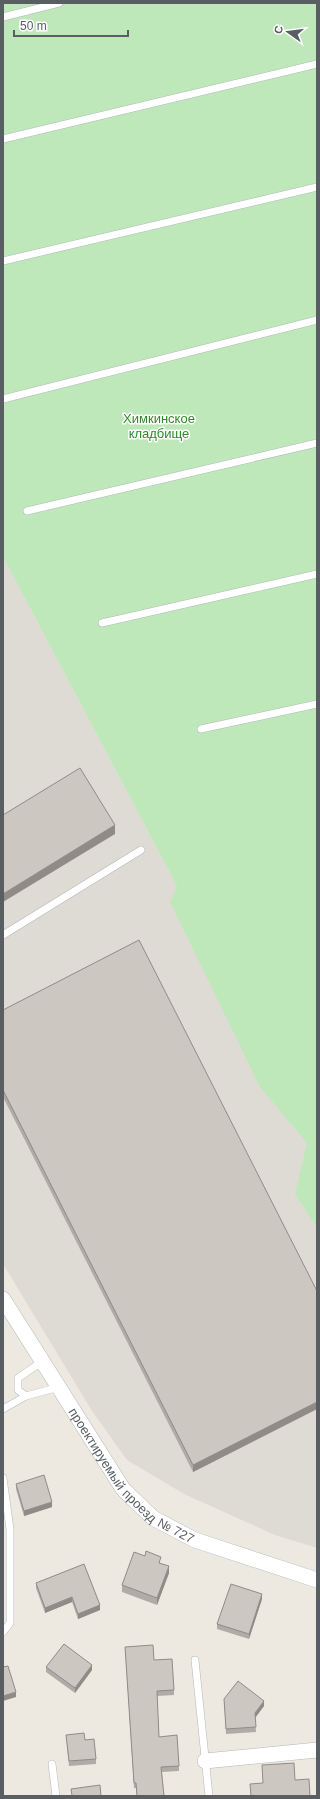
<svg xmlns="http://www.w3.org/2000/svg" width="320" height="1799" font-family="Arial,sans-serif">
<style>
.industrial{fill:#dedbd5}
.green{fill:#bee8b9}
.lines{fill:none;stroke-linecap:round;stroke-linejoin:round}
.service-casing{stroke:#b3b8bc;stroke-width:8}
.minor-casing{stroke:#b3b8bc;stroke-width:16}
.service{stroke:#fff;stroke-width:7}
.minor{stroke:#fff;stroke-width:15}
.wall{fill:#b0aba6}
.shaded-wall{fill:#908b87}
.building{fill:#cdc7c1;stroke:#908b87}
.labels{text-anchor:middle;stroke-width:3;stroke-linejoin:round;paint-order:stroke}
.park-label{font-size:13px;fill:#32862d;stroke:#fff}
.street-label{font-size:13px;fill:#595e63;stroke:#fff}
</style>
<rect width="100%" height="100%" fill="#eee9e0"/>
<polygon class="industrial" points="3,557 256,1035 317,1155 317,1548 275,1535 184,1494 127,1460 92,1411 3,1264"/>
<polygon class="green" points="3,3 317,3 317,1228 295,1194 307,1143 260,1087 170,902 177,886 3,557"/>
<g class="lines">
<defs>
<g id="service">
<polyline points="3,17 59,3"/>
<polyline points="3,139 317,64"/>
<polyline points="3,261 317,187"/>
<polyline points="3,399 317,320"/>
<polyline points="27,511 317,443"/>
<polyline points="102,623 317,574"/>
<polyline points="201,729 317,704"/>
<polyline points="3,935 141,850"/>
<polyline points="43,1361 18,1378 18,1390 26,1396 59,1387"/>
<polyline points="3,1409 26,1396"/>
<polyline points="3,1478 10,1529 10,1623 3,1632"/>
<polyline points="195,1660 209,1796"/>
<polyline points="52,1764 56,1796"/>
</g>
<g id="minor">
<path id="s1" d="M3 1299 123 1489 153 1518 195 1540 317 1580"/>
<polyline points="205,1761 317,1750"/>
</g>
</defs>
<use href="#service" class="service-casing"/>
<use href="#minor" class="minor-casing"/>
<use href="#service" class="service"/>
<use href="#minor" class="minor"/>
</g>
<g class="wall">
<polygon points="3,1010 317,1291 317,1409 193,1472 3,1097"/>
<polygon points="16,1484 52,1507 24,1516 16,1489"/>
<polygon points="169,1573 157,1605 122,1592 122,1585"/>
<polygon points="36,1583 100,1610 78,1619 72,1602 45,1613 36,1588"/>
<polygon points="262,1599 249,1639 217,1629 217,1624"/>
<polygon points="125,1647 154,1660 174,1690 174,1695 157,1696 159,1737 179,1766 179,1771 162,1772 164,1796 137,1796 136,1788 134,1788"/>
<polygon points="46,1667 92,1670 75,1693 46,1672"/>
<polygon points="224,1699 264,1706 255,1718 256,1732 226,1734"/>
<polygon points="66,1735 85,1740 96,1759 96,1764 69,1766"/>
</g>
<g class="shaded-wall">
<polygon points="115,825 115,834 3,902 3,894"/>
<polygon points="317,1402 317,1409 193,1472 193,1465"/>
<polygon points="52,1502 52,1507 24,1516 24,1511"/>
<polygon points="169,1566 169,1573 157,1605 157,1598"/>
<polygon points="262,1594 262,1599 249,1639 249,1634"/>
<polygon points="72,1597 72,1602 45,1613 45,1608"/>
<polygon points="100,1605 100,1610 78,1619 78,1614"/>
<polygon points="92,1665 92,1670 75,1693 75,1688"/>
<polygon points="16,1692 16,1697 3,1701 3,1696"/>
<polygon points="264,1701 264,1706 255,1718 255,1713"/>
</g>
<g class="building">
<polygon points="80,768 115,825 3,894 3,815"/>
<polygon points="139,940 317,1291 317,1402 193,1465 3,1090 3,1010"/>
<polygon points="44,1475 52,1502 24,1511 16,1484"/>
<polygon points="146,1551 161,1557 159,1563 169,1566 157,1598 122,1585 134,1552 145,1556"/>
<polygon points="84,1564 100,1605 78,1614 72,1597 45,1608 36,1583"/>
<polygon points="231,1584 262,1594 249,1634 217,1624"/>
<polygon points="64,1644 92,1665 75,1688 46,1667"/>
<polygon points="153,1645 154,1660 172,1659 174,1690 157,1691 159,1737 177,1735 179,1766 161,1767 164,1796 137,1796 136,1783 134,1783 125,1647"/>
<polygon points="8,1666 16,1692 3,1696 3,1667"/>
<polygon points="238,1681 264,1701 255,1713 256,1727 226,1729 224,1699"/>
<polygon points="84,1733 85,1740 94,1739 96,1759 69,1761 66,1735"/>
<polygon points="294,1763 295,1780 309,1779 310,1796 251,1796 250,1784 263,1783 262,1765"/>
<polygon points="100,1785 101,1796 72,1796 71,1789"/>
</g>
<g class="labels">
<g class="park-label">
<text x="159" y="423">Химкинское<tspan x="159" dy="15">кладбище</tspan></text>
</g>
<g class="street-label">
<text dy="5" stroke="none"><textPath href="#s1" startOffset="221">проектируемый проезд № 727</textPath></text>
</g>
</g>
<rect width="320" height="1799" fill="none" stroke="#595e63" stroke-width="8"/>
<g transform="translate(288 32) rotate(284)" stroke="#ffffff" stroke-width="3" paint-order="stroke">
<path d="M0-3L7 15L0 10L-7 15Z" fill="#595e63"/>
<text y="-6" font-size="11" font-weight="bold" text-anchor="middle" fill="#595e63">С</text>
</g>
<path d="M14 30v6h114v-6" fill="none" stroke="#595e63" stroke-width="2"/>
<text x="20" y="30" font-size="12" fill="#595e63" stroke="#ffffff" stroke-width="3" paint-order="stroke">50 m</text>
</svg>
